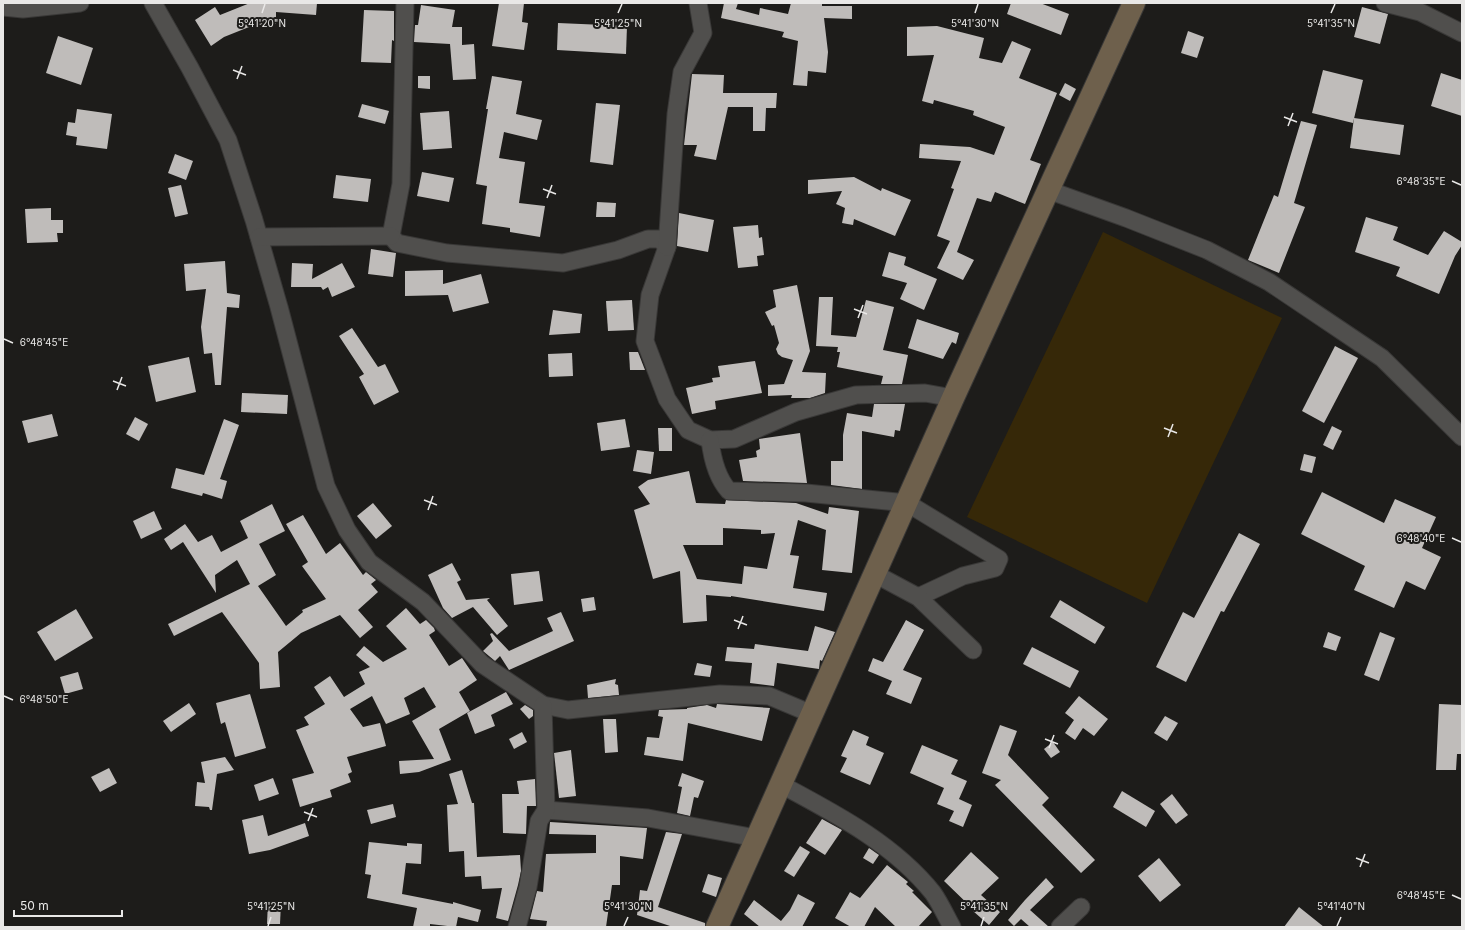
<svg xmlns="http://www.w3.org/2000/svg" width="1465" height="930" font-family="Inter,sans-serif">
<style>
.green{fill:#362808}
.building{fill:#bfbcba;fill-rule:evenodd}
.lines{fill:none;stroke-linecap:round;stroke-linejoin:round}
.minor-casing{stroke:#393837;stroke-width:19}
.secondary-casing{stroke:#393837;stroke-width:24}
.minor{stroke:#504f4d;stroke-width:17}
.secondary{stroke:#6e604c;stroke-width:22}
.ticks{fill:none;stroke:#e9e8e7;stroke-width:1.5}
.ticks-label{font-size:10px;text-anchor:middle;fill:#e9e8e7;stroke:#1d1c1a;stroke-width:4;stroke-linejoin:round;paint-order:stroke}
</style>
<rect width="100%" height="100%" fill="#1d1c1a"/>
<polygon class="green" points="1103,232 1282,318 1147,603 967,517"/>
<g class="building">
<polygon points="250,3 276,3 276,24 254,25 224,37 211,46 195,20 215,7 220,15"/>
<polygon points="276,3 317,3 316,15 276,12"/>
<polygon points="499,3 524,3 522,22 528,23 524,50 492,46"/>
<polygon points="724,3 738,3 736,9 759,15 760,8 788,14 791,3 822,3 822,6 852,6 852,19 824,18 828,52 826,73 808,71 807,86 793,85 798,41 782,37 784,32 721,18"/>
<polygon points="1011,3 1040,3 1069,14 1061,35 1007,14"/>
<polygon points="421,5 455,10 452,27 462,27 462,45 474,44 476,79 453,80 450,44 414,42 415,25 418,25"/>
<polygon points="1362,7 1388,14 1380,44 1354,37"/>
<polygon points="364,10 394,11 394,41 392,40 391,63 361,62"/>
<polygon points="558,23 627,26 626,54 557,50"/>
<polygon points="937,26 984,38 979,58 1002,63 1012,41 1031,49 1019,78 1057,93 1030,160 1041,164 1025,204 995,192 991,202 977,198 957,252 974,260 963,280 937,268 950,241 937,236 954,189 951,188 961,161 919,158 920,144 970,147 994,155 1005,127 973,115 974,111 934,100 933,104 922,101 934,55 907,56 907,27"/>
<polygon points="1188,31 1204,37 1197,58 1181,53"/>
<polygon points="58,36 93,48 81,85 46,73"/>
<polygon points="1323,70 1363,80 1353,123 1312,113"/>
<polygon points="1441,73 1462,80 1462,116 1431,106"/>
<polygon points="692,74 724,75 723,93 777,93 776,108 766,108 765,131 753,131 753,107 728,107 716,160 694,156 697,145 684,145"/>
<polygon points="418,76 430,76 430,89 418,88"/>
<polygon points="492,76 522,81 516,114 542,120 537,140 504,132 499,158 525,162 519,203 545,206 540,237 510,232 510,228 482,224 487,186 476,184 488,109 486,109"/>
<polygon points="1065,83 1076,89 1070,101 1059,95"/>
<polygon points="596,103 620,105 613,165 590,162"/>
<polygon points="362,104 389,111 385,124 358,117"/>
<polygon points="77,109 112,114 107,149 76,145 77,137 66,135 68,122 75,123"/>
<polygon points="449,111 452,148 423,150 420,113"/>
<polygon points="1354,118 1404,125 1400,155 1350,148"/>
<polygon points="1301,121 1317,125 1294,203 1305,207 1279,273 1248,260 1274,195 1278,197"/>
<polygon points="175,154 193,161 186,180 168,173"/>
<polygon points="422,172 454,178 449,202 417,196"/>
<polygon points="336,175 371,179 368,202 333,198"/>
<polygon points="854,177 881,191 882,188 911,200 895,236 854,219 853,225 842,223 845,208 836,204 842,191 808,194 808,180"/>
<polygon points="181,185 188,214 175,217 168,188"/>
<polygon points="597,202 616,203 615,217 596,217"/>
<polygon points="51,208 51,220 63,220 63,233 57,233 58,242 27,243 25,209"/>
<polygon points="679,213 714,220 708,252 677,246"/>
<polygon points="1366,217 1398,227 1393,240 1428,255 1444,231 1462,242 1462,245 1455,256 1439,294 1396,276 1400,267 1355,252"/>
<polygon points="758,225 759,238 762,237 764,255 757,256 758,266 738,268 733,227"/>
<polygon points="371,249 396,253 393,277 368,274"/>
<polygon points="889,252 906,257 904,265 937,279 924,310 900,299 907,283 882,276"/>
<polygon points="225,261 227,293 240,295 239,308 227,307 221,385 215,385 212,353 204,354 201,327 206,289 186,291 184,264"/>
<polygon points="292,263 313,264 312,279 342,263 355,287 332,297 328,287 323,290 321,287 291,287"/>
<polygon points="443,270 443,284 481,274 489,303 453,312 448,295 405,296 405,271"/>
<polygon points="797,285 810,351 802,372 826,373 825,393 810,398 791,398 792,395 768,396 768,385 784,384 793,360 782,357 778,354 776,349 779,343 774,325 772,326 765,312 776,307 773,290"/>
<polygon points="819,297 833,297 831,335 856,337 866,300 894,307 883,350 908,355 902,384 881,384 883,376 837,367 840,352 837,352 838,347 816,346"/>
<polygon points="632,300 634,330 608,331 606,301"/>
<polygon points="553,310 582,314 580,333 549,335"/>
<polygon points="917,319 959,333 956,344 952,342 943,359 908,348"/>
<polygon points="352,328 378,367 385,364 399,392 374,405 359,377 364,374 339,336"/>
<polygon points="1335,346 1358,358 1324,423 1302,411"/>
<polygon points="629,352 638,352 645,370 630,370"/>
<polygon points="572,353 573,376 549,377 548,354"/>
<polygon points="189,357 196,392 156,402 148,366"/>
<polygon points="755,361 762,393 715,401 716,409 692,414 686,388 713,382 712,378 720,377 718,366"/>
<polygon points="242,393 288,395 287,414 241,412"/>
<polygon points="874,404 905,404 900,431 895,430 894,437 862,431 862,489 831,485 831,461 843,461 843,435 847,413 872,417"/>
<polygon points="52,414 58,436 28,443 22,421"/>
<polygon points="135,417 148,424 139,441 126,434"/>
<polygon points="224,419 239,425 220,479 227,481 222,499 203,493 202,496 171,488 176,468 204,475"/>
<polygon points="625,419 630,447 601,451 597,423"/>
<polygon points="1332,426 1342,431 1333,450 1323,445"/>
<polygon points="658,428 672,428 672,451 659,451"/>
<polygon points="800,433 807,483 743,481 739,460 757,457 756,451 760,449 759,439"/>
<polygon points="637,450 654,452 651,474 633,471"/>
<polygon points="1304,454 1316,457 1312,473 1300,470"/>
<path d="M689 471 696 503 725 504 726 500 796 503 828 514 829 507 859 511 852 573 822 570 826 530 798 520 790 555 799 556 793 588 827 593 824 611 731 596V597L706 595 707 621 683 623 680 571 653 579 634 510 650 504 638 487 648 480ZM723 528 761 530V534L775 533 767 569 744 566 742 584 697 579 683 545H723Z"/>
<polygon points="1322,492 1384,523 1395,499 1436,517 1422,548 1441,557 1425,590 1406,581 1394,608 1354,590 1365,566 1301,534"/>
<polygon points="373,503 392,526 376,539 357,516"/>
<polygon points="272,504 285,531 259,544 276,575 258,586 286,626 303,612 302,610 326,599 302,566 308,562 286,524 303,515 326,554 340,543 363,575 366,572 376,580 371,584 378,592 358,610 373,627 360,638 340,615 301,633 278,652 280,687 260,689 259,663 222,612 174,636 168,624 250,584 237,560 215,575 216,593 183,542 171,550 164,539 185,524 198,542 212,535 221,552 248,538 240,521"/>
<polygon points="154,511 162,529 141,539 133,521"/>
<polygon points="1239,533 1260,544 1224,612 1221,611 1186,682 1156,667 1183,612 1194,618"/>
<polygon points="452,563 461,580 457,582 466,600 490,598 487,600 508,626 497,635 473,607 452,618 443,608 428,575"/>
<polygon points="539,571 543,601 514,605 511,574"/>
<polygon points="594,597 596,610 583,612 581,599"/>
<polygon points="1060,600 1105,627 1095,644 1050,617"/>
<polygon points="406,608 420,624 426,620 434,628 435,631 429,635 449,666 462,658 477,680 459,692 470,711 439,729 451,760 419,772 400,774 399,761 434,759 412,721 436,707 424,687 404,698 410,714 386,724 372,696 350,709 363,727 380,723 386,746 347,757 352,772 348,774 351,782 330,790 332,797 300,807 292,779 314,773 296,730 309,725 304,717 325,704 314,687 330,676 344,697 365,684 359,672 370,667 356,655 364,646 383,662 407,649 386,626"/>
<polygon points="76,609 93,638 55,661 37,632"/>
<polygon points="561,612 574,641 509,670 500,656 495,661 483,651 493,641 490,634 492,633 509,651 553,631 547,618"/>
<polygon points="906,620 924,630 903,670 922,678 911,704 886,694 892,681 868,671 873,658 883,662"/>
<polygon points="815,626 835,632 822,661 820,660 819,669 777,663 774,686 750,683 752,663 725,661 727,647 754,649 755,644 808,651"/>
<polygon points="1328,632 1341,637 1336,651 1323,647"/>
<polygon points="1380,632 1395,638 1379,681 1364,675"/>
<polygon points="1032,647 1079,671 1070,688 1023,664"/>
<polygon points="697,663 712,666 710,677 694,675"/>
<polygon points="78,672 83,689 65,694 60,677"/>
<polygon points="616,679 615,684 618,685 619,695 588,698 587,685"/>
<polygon points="506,692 513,704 491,715 495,726 475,734 467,713"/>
<polygon points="250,694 266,748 235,757 225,722 221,724 216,703"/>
<polygon points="1079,696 1108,719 1094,736 1083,728 1075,740 1065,733 1074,720 1065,713"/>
<polygon points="189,703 196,714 171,732 163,721"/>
<polygon points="717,704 770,708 762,741 688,723 683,761 644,755 647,737 659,738 663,717 658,716 659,710 687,709 687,708 707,705 716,708"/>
<polygon points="1439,704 1462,705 1462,754 1457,754 1456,770 1436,770"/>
<polygon points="525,705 533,710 533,716 529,719 520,709"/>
<polygon points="1165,716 1178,723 1167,741 1154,733"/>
<polygon points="603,719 616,719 618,752 605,753"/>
<polygon points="1000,725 1017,731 1008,755 1049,798 1042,805 1095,860 1081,873 995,785 1001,780 982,773"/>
<polygon points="853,730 869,737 866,745 884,753 870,785 840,772 847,758 841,756"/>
<polygon points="522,732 527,742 514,749 509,739"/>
<polygon points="1053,742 1060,752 1051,758 1044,749"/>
<polygon points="922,745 958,760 951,774 967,781 959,799 972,805 963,827 949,821 954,811 937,804 944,788 910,773"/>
<polygon points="571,750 576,796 559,798 554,753"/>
<polygon points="225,757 234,770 217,774 212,810 210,810 209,807 195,806 197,782 205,783 201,762"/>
<polygon points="109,768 117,783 100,792 91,777"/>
<polygon points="462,770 472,803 474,803 477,857 520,855 521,871 518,885 508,921 496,918 502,888 482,889 481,876 465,877 464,851 449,852 447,805 458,804 449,774"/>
<polygon points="682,773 704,781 698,798 694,797 690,816 677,813 682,787 678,786"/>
<polygon points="273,778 279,794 259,801 254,785"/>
<polygon points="535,779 536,806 527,806 526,834 503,833 502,794 519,794 517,781"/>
<polygon points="1122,791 1155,811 1146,827 1113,807"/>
<polygon points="1172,794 1188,815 1176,824 1160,804"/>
<polygon points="393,804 396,817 371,824 367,810"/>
<polygon points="263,815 268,836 305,823 309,836 270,850 249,854 242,820"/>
<polygon points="822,819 842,830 825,855 806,843"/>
<polygon points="550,822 647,828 643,859 620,856 620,885 612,885 606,927 546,927 547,921 530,919 537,891 543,892 546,854 596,853 596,835 549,834"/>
<polygon points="666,832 682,834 658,907 705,923 705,927 673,927 637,915 640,890 647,891"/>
<polygon points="369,842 407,846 407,843 422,844 421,864 406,863 402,894 453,904 453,902 481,910 478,922 458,917 456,927 430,924 430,927 413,927 417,908 367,898 371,875 365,874"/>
<polygon points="800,846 810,852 794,877 784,871"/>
<polygon points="869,848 879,855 873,864 863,858"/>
<polygon points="971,852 999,878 981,895 1000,912 989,925 973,911 974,910 944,881"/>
<polygon points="1159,858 1181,885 1160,902 1138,876"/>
<polygon points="887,865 908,882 906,884 914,891 912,892 932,912 918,927 896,927 875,907 864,927 851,927 835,918 850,892 860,898"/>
<polygon points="708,874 722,878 716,897 702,892"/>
<polygon points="1046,878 1054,887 1030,910 1049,927 1030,927 1021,919 1014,926 1008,920 1025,900"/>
<polygon points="798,894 815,903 802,927 760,927 744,914 754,900 781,921 790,910"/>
<polygon points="268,901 281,902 280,924 267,924"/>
<polygon points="1299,907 1324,927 1284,927"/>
</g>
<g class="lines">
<defs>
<g id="minor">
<polyline points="153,3 190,68 228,140 254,220 279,307 326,486 347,530 369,562 423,602 482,664 543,705 568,710 720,694 769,696 812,714"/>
<polyline points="405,3 401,184 391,236 397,243 447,253 563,263 618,250 648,239 660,239 667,247 650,295 645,341 667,399 688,430 710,440 734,439 796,412 856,395 925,393 953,398"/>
<polyline points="1385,3 1420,12 1462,33"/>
<polyline points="3,7 23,9 80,3"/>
<polyline points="1048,190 1126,218 1207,250 1269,282 1382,358 1462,437"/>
<polyline points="259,237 391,236"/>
<polyline points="667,247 676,114 682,72 703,33 698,3"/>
<path d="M710 440C712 457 717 478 729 491L806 493 907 503 999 559 995 568 963 576 918 597"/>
<polyline points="875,574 918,597 973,650"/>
<path d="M780 784C834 813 893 843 933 893 940 903 946 916 952 927"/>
<polyline points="546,810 648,818 756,838"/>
<polyline points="517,927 528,887 539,821 546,810 543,705"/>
<polyline points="1060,927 1081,907"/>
</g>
<polyline id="secondary" points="717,927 953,398 1134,3"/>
</defs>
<use href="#minor" class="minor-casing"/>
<use href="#secondary" class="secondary-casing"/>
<use href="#minor" class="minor"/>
<use href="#secondary" class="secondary"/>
</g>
<path class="ticks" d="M262 13 265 4M618 13 622 4M975 13 978 4M1331 13 1335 4M233 70 246 75M237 79 242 66M1284 117 1297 122M1288 126 1293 113M1452 181 1461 185M543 189 556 194M547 198 552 185M854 309 867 314M858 318 863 305M4 339 13 343M113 381 126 386M117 390 122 377M1164 428 1177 433M1168 437 1173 424M424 500 437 505M428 510 433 496M1452 538 1461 542M734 620 747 625M738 629 743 616M4 696 13 700M1045 739 1058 744M1049 748 1054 735M304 812 317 817M308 821 313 808M1356 858 1369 863M1360 867 1365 854M1452 895 1461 899M268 926 271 917M624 926 628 917M981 926 984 917M1337 926 1341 917"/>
<g class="ticks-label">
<text x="262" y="27">5°41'20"N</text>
<text x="618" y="27">5°41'25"N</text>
<text x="975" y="27">5°41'30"N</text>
<text x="1331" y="27">5°41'35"N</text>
<text x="1421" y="185">6°48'35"E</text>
<text x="44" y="346">6°48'45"E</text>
<text x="1421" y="542">6°48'40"E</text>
<text x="44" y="703">6°48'50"E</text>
<text x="1421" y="899">6°48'45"E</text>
<text x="271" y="910">5°41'25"N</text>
<text x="628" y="910">5°41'30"N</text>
<text x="984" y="910">5°41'35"N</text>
<text x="1341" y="910">5°41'40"N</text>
</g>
<rect width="1465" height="930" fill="none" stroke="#e9e8e7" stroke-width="8"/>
<path d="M14 910v6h108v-6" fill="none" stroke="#e9e8e7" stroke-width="2"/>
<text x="20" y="910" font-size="12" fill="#e9e8e7" stroke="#1d1c1a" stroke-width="3" paint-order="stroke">50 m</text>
</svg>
